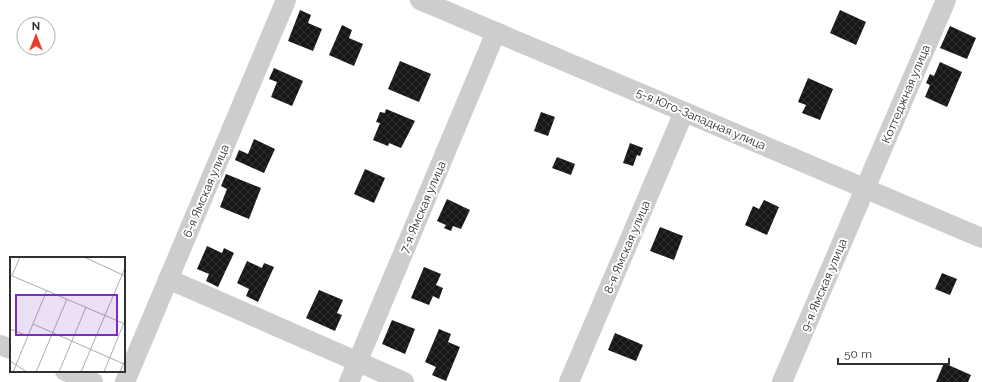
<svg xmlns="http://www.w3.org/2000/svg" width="982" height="382" font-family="Raleway,sans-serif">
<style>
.building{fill:url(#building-cross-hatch)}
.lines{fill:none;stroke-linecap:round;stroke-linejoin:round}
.minor{stroke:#cdcdcd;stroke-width:20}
.labels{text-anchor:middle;stroke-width:4;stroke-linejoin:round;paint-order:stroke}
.street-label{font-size:12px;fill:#303030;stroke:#fff}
.inset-road{fill:none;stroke:#acacac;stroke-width:1}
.view{fill:#7b2cbf;fill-opacity:0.15;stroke:#7b2cbf;stroke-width:2}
.inset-edge{fill:none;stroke:#303030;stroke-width:2}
</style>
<defs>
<pattern id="building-cross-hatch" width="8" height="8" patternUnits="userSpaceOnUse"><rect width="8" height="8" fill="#171717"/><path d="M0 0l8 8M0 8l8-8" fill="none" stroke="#303030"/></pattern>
</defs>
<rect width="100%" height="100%" fill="#fff"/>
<g class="building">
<polygon points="300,10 311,15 308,23 322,29 313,51 288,41"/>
<polygon points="840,10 866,22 856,45 830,33"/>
<polygon points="342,25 352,30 349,38 363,44 354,66 329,55"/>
<polygon points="950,26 976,38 967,59 940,48"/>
<polygon points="400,61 431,74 419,102 388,89"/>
<polygon points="940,62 962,72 947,107 925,97 930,85 926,83 930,74 934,76"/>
<polygon points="274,68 303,81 292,106 271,97 277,82 269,79"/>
<polygon points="808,78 833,89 820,120 802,113 806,105 798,102"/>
<polygon points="386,109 415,121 401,148 389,143 388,146 373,140 380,123 376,122 380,112 385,113"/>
<polygon points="541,112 555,117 548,136 534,131"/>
<polygon points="254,139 275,149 264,173 235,160 239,150 248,154"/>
<polygon points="630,143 643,148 640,156 637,155 633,166 623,163"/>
<polygon points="557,157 575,164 571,175 552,168"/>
<polygon points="365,169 385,178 374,203 354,194"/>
<polygon points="226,174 261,188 249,219 220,207 227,189 221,186"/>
<polygon points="447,199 470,210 461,229 453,226 451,231 444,228 446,225 437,221"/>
<polygon points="764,200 779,207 767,235 745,225 753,206 759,209"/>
<polygon points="660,227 683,236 674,260 650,251"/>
<polygon points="207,246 222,253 224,248 234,253 218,287 206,281 209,274 197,269"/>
<polygon points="247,261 262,268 264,263 274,267 258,302 246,296 249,289 237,283"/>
<polygon points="424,267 441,274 436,285 443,288 439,299 433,296 429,305 411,298"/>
<polygon points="942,273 957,279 950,295 935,289"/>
<polygon points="319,290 343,300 337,313 342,315 335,331 306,318"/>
<polygon points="392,320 415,329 405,354 382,344"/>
<polygon points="439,329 451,334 448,342 460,347 446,381 432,375 436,367 425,362"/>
<polygon points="615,333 643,345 636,361 608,350"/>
<polygon points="944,363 971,375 968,382 936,382"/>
</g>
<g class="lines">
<g class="minor">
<polyline points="420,0 982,238"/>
<polyline points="168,279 404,382"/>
<polyline points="0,345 11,349"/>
<polyline points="65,371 93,382"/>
<polyline points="125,382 286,0"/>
<polyline points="349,382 496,32"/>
<polyline points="569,382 684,112"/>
<polyline points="782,382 946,0"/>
</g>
</g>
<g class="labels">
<g class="street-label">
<text transform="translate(906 94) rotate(-67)" y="4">Коттеджная улица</text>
<text transform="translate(701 119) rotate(23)" y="4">5-я Юго-Западная улица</text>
<text transform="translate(206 191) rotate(-67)" y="4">6-я Ямская улица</text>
<text transform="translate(423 207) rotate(-67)" y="4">7-я Ямская улица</text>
<text transform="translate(627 247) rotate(-67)" y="4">8-я Ямская улица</text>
<text transform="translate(824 285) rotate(-67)" y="4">9-я Ямская улица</text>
</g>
</g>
<g transform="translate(10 257)">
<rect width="115" height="115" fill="#fff"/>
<path class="inset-road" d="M74 0 115 19M0 18 115 67M2 18 10 0M23 67 114 107M0 72 18 79M0 104 17 115M3 115 37 33M26 115 57 42M49 115 76 50M71 115 115 11M94 115 115 63M110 115 115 103"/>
<path class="view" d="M6 38H107V78H6Z"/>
<rect width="115" height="115" class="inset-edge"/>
</g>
<g transform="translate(36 36)"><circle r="19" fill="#ffffff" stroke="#acacac"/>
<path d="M0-3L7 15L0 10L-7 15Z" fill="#ee3c2b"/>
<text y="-6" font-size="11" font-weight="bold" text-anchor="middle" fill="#303030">N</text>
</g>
<path d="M838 358v6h111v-6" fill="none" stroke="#303030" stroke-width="2"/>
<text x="844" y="358" font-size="12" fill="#303030" stroke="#ffffff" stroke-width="3" paint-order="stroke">50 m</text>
</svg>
